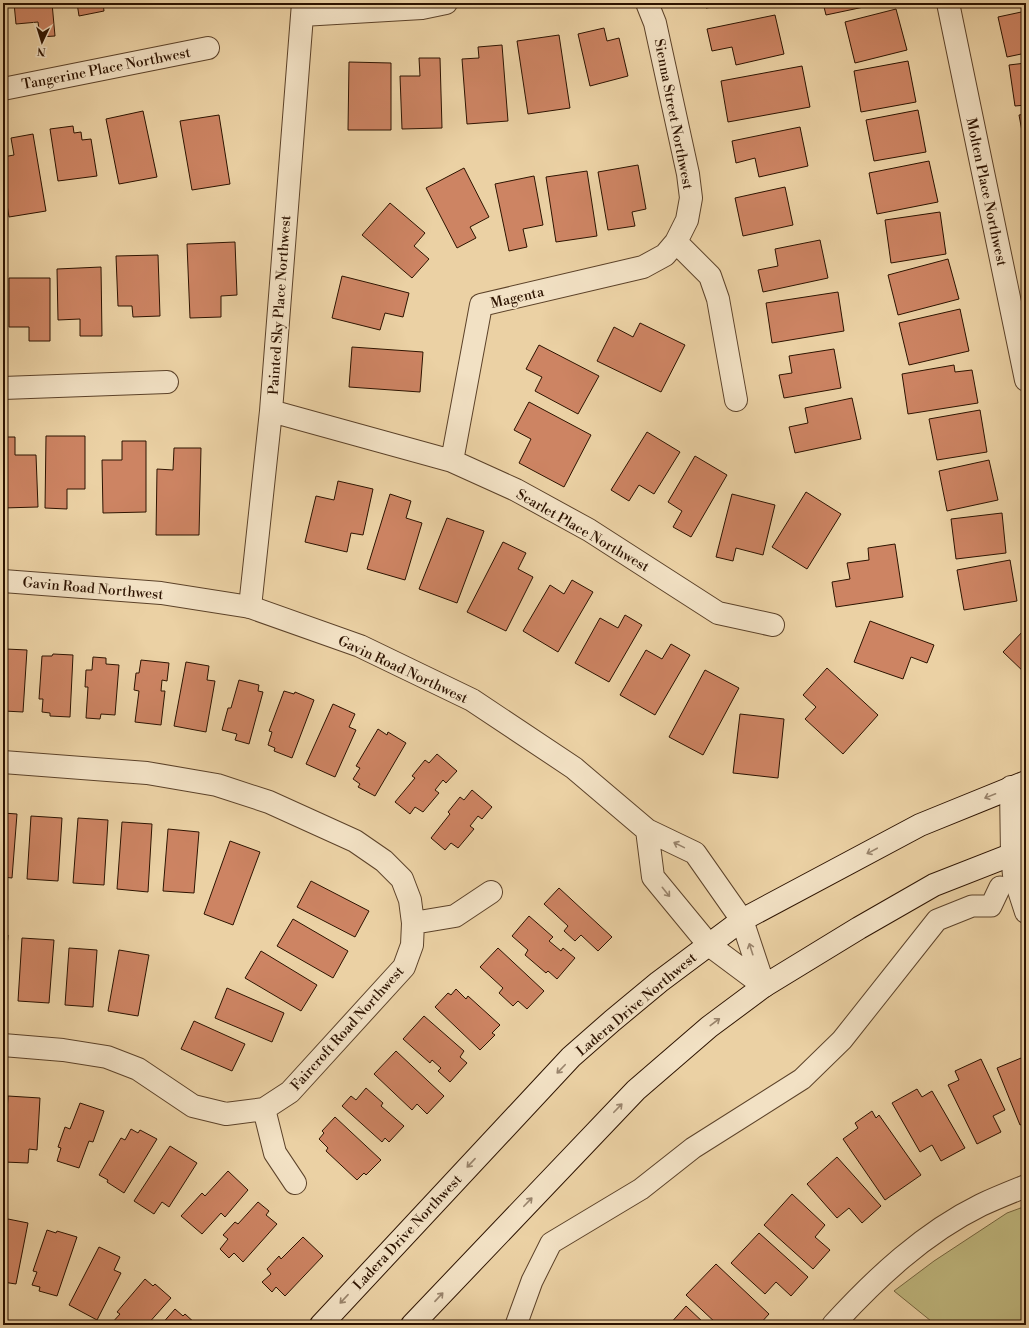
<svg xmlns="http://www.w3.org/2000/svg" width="1029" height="1328" viewBox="0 0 1029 1328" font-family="'Libre Bodoni',serif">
  <rect width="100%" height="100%" fill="#ebd1a4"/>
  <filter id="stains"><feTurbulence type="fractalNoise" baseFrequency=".005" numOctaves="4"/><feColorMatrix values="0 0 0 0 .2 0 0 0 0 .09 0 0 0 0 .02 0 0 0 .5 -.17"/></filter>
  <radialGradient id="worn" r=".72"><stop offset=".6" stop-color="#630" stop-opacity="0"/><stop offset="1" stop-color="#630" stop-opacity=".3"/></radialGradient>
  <path fill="#c0b980" stroke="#766640" d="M1026,1206V1325H938L931,1321L894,1291L934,1261L1007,1213Z"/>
  <path fill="#cd8463" stroke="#2d1300" d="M14,3H52L55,36L40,37L38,22L16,24Z
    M77,3H103L104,11L79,16Z
    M705,3H737L706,8Z
    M823,3H878V4L826,15Z
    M896,9L907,50L855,63L845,22Z
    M1026,11V53L1007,57L998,17Z
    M775,15L784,54L736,65L732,47L712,51L707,29Z
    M604,28L607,41L619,38L628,76L590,86L578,34Z
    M559,35L570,108L528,114L517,41Z
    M502,45L508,121L467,124L462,59L479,58L478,47Z
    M419,58H440L442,128L402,129L400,76H420Z
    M908,61L916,102L861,112L854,71Z
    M349,62L391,63V130H348Z
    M1026,63V105L1015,106L1009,65Z
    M802,66L810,107L728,122L721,81Z
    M918,110L926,152L874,161L866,120Z
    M143,111L157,177L119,184L106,119Z
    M1026,114V153L1019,115Z
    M219,115L230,184L192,190L180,121Z
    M73,126L74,133L81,132L82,140L91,139L97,176L58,181L50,129Z
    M800,127L808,166L759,177L755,158L736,163L732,141Z
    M33,134L46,211L9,217L3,180V157L14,155L11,138Z
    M929,161L938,202L877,214L869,173Z
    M638,165L646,209L632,212L635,226L608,230L598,172Z
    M464,168L489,217L470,227L476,238L457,248L426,188Z
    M587,171L597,236L556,242L546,177Z
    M534,176L543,225L523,229L527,247L509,251L495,184Z
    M785,187L793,225L743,236L735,198Z
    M390,203L425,233L414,246L429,259L412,278L362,235Z
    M940,212L946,254L891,263L885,220Z
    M820,240L828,278L763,292L758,270L778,266L775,249Z
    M235,242L237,295L221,296V317L190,318L187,244Z
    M158,255L160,316L133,317L132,306H118L116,256Z
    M948,259L959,299L898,315L888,275Z
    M101,267L102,336H80V319L58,320L57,269Z
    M342,276L409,293L403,317L385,313L380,330L332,318Z
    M9,278H50V341H29V327H9Z
    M838,292L844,331L772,343L766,303Z
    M960,309L969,351L909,365L899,323Z
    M640,323L685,345L661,392L597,361L614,327L633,337Z
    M539,345L599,376L578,414L535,391L542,377L526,369Z
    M352,347L423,352L420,392L349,387Z
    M834,349L841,388L784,398L779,375L792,373L789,356Z
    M954,365L955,372L972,370L978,403L908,414L902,374Z
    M852,398L861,439L795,453L789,427L808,423L805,408Z
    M529,402L591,435L564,487L519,463L531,439L514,430Z
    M980,410L987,452L937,460L929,419Z
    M647,432L680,452L654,494L639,485L629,501L611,490Z
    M46,436H85V489H67V509L45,508Z
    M3,437H15V455H36L38,507L3,508Z
    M122,441H146V512L103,513L102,460H122Z
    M174,448H201L199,535H156L157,469L173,470Z
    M695,456L727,475L691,537L673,527L682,511L668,502Z
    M989,460L998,500L947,511L939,471Z
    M338,481L373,489L363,535L351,533L347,552L305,542L316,496L334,500Z
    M806,492L841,514L807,569L772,547Z
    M390,494L411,501L406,518L422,523L405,580L367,569Z
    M732,494L775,505L763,555L736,548L733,561L716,557Z
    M1002,513L1006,553L956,559L951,519Z
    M447,518L484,531L457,603L419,589Z
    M503,542L526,553L518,569L533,577L506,631L467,612Z
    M895,544L903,597L836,607L832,582L850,579L847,563L869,560L868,548Z
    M1010,560L1017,601L964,610L957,570Z
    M572,580L593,592L558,652L523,631L550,585L564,594Z
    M625,615L642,625L609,682L575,663L600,618L618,628Z
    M870,621L934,645L927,663L911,657L903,679L854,662Z
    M1026,628V674L1003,652Z
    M671,644L690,655L655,715L620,695L646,650L662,659Z
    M6,649L27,650L23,712L4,711L3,651L6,652Z
    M53,654L73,655L70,717L50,716V713L42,712L43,699H39L42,656H52Z
    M93,657L106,658V664L119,665L115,715L101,714L100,719L86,718L88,687H85L86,670H92Z
    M141,660L169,663L167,681L162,680L161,691H165L161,725L135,722L139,691L134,690L136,673H139Z
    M186,662L209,666L207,680L215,681L206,732L174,726Z
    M827,668L878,715L843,754L805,719L816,707L803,695Z
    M705,670L739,688L703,755L669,737Z
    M239,680L259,685L258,691L263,692L249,744L235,740L237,734L222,730L228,708H231Z
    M284,691L294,694L295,692L314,700L292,758L274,751L275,748L268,745L272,732L269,731Z
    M333,704L355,714L349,727L356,730L335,777L306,764Z
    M740,714L784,719L778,778L733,773Z
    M378,729L387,735L388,732L406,743L375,796L358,787L360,784L353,779L360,768L356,766Z
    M437,754L457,771L446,783L443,780L435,790L439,793L423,812L415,807L410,814L395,802L415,778L412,776L425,760L429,763Z
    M472,790L492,807L482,819L478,816L470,826L474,829L458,848L451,843L445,850L431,838L450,814L448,812L460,797L464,800Z
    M3,813L17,814L12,878L3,877Z
    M31,816L62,818L58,881L27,879Z
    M78,818L108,820L104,885L73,883Z
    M122,822L152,824L148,892L117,889Z
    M168,829L199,832L194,893L163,891Z
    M230,841L260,852L233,925L204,914Z
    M311,881L369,911L355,937L297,907Z
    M559,888L612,937L598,951L581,935L575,941L564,931L568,926L544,904Z
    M529,916L553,937L549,941L561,951L563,948L575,958L557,979L548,971L546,973L525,955L528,950L512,936Z
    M293,919L348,951L333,978L277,946Z
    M3,935H8L3,1001Z
    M22,938L54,940L49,1003L18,1001Z
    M69,948L97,950L93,1007L65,1005Z
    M498,948L544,991L527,1009L518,1001L513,1006L499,993L503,988L480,967Z
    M119,950L149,955L138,1016L108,1011Z
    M261,951L317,985L301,1011L245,978Z
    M227,988L284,1013L272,1042L215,1018Z
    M456,989L466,999L468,996L500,1025L492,1033L495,1035L480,1050L435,1007L448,993L451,995Z
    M424,1016L464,1051L460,1057L467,1063L450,1082L438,1071L441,1068L432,1060L430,1063L403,1039Z
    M194,1021L245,1044L232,1071L181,1049Z
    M396,1051L444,1096L427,1114L417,1104L412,1110L374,1074Z
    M1026,1056V1123L1020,1125L997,1068Z
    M981,1059L1005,1110L993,1116L1001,1132L977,1144L948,1085L959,1080L955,1071Z
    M366,1088L383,1103L381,1106L404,1126L389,1142L385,1138L382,1142L342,1106L351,1096L356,1100Z
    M917,1089L922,1097L932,1091L965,1148L941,1161L932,1145L920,1152L892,1103Z
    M8,1096L40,1098L37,1150L29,1149L28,1163L4,1162Z
    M80,1103L104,1111L93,1142L89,1141L79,1168L57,1161L61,1148L58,1147L65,1127L70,1129Z
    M872,1111L876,1118L879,1115L921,1175L885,1200L843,1139L858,1128L855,1123Z
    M335,1117L381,1160L366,1175L364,1173L357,1180L326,1151L328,1148L319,1139L324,1133L322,1131Z
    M131,1129L138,1133L140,1130L157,1139L124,1193L107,1182L108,1180L99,1175L121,1138L125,1140Z
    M170,1146L197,1163L169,1207L162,1202L154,1214L134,1201Z
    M837,1157L881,1206L862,1223L849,1208L837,1218L807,1184Z
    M228,1171L248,1190L225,1217L221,1213L202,1234L181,1216L202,1193L205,1196Z
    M792,1194L825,1225L815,1237L830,1250L813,1269L764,1225Z
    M258,1202L269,1211L266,1215L277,1224L243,1262L234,1253L229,1258L220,1249L228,1239L223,1235L235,1222L238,1224Z
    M8,1219L28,1223L16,1284L3,1282V1221L7,1222Z
    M47,1230L56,1233L57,1231L77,1237L57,1296L39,1291L40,1287L32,1285L37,1272L33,1271Z
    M759,1233L808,1277L791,1296L776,1282L765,1294L731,1263Z
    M303,1237L323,1256L285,1296L276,1287L272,1292L262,1282L271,1274L267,1269L279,1256L281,1259Z
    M99,1247L120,1257L114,1270L121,1273L97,1320L69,1305Z
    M716,1264L769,1314L759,1325H718L686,1295Z
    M145,1279L153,1286L155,1284L171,1298L147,1325H112L111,1324L120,1314L117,1312Z
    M686,1306L706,1325H669Z
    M175,1309L183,1316L185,1314L197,1325H161Z"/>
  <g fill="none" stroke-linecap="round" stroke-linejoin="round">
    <g stroke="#5c4229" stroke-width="23">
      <path id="pedestrian" d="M516,1325L532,1281L551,1243L641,1189L693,1148L802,1079L842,1040L937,920L972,906H991L1000,887"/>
    </g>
    <g stroke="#5c4229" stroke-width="24">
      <path id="minor" d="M647,3L655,23L688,174L691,198L687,220L676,242L710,276L718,299L736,400
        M948,3L1026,380
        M302,15L422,8L446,3
        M3,89L208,48
        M3,388L167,382
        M271,411L452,461L516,490L589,530L718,613L773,625
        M452,461L481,305L643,267L665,255L676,242
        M250,607L271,411L303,3
        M3,762L147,773L217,785L269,802L355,841L384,861L402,879L410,900L413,923
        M1011,787L1012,855L1014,875L1026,912
        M3,1045L63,1050L107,1057L138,1069L193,1106L226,1114L264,1109L290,1092L404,967L412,945L413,923L455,916L491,892
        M264,1109L275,1153L295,1183
        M833,1325C876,1278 924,1233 981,1205C996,1198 1011,1192 1026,1186"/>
    </g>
    <g stroke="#5c4229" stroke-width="24">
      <path id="tertiary" d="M3,581L161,593L250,607L360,646L472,700L574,768L647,830L695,853L742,920L764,986
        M647,830L653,877L709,945L764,986"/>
    </g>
    <g stroke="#2d1300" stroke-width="24">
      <path id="secondary" d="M321,1325L571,1057L612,1021L659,982L742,920L920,825L1026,782
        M412,1325L636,1090L709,1027L764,986L859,928L934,885L1026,849"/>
    </g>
    <use href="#pedestrian" stroke="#f2e1c4" stroke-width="21"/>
    <use href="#minor" stroke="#f2e1c4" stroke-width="22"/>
    <use href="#tertiary" stroke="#f2e1c4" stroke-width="22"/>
    <use href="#secondary" stroke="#f2e1c4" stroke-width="22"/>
  </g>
  <defs><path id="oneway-shaft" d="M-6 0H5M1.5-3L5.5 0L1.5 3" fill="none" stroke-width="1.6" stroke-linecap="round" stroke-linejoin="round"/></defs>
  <g stroke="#99846c">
    <use href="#oneway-shaft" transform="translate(990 796) rotate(158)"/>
    <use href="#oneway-shaft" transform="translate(679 845) rotate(-154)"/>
    <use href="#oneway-shaft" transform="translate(872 851) rotate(152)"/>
    <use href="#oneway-shaft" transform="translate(666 892) rotate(51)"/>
    <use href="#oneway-shaft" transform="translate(751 949) rotate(-108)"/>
    <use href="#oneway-shaft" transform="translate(715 1022) rotate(-37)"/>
    <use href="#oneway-shaft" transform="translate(561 1069) rotate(134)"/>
    <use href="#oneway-shaft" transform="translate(618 1108) rotate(-46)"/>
    <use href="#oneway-shaft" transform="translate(471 1163) rotate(133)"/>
    <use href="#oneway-shaft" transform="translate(528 1202) rotate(-46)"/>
    <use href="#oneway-shaft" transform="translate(439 1297) rotate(-47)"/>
    <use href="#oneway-shaft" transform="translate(344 1299) rotate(133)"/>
  </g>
  <g text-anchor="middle" stroke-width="3.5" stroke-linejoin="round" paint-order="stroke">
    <g font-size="14" fill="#2d1300" stroke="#f2e1c4">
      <text transform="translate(106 68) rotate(-11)" y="5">Tangerine Place Northwest</text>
      <text transform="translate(674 114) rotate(79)" y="5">Sienna Street Northwest</text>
      <text transform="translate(987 192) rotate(78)" y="5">Molten Place Northwest</text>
      <text transform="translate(517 297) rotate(-13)" y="5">Magenta</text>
      <text transform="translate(279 305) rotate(-86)" y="5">Painted Sky Place Northwest</text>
      <text transform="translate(583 530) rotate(30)" y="5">Scarlet Place Northwest</text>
      <text transform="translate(93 588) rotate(5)" y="5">Gavin Road Northwest</text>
      <text transform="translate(403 669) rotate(25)" y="5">Gavin Road Northwest</text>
      <text transform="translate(636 1004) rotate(-40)" y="5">Ladera Drive Northwest</text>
      <text transform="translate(347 1028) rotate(-48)" y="5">Faircroft Road Northwest</text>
      <text transform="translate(407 1232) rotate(-47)" y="5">Ladera Drive Northwest</text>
    </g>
  </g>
  <rect width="1029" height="1328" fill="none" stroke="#ebd1a4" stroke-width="16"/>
  <rect x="4" y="4" width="1021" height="1320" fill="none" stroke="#2d1300" stroke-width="2"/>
  <rect x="8" y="8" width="1013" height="1312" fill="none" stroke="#2d1300"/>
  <g transform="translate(42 42) rotate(184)" stroke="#f2e1c4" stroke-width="3" paint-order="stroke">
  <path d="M0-3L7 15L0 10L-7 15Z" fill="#2d1300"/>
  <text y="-6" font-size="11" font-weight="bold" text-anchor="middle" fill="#2d1300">N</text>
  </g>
  <rect width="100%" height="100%" filter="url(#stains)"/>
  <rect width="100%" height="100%" fill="url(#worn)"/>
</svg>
